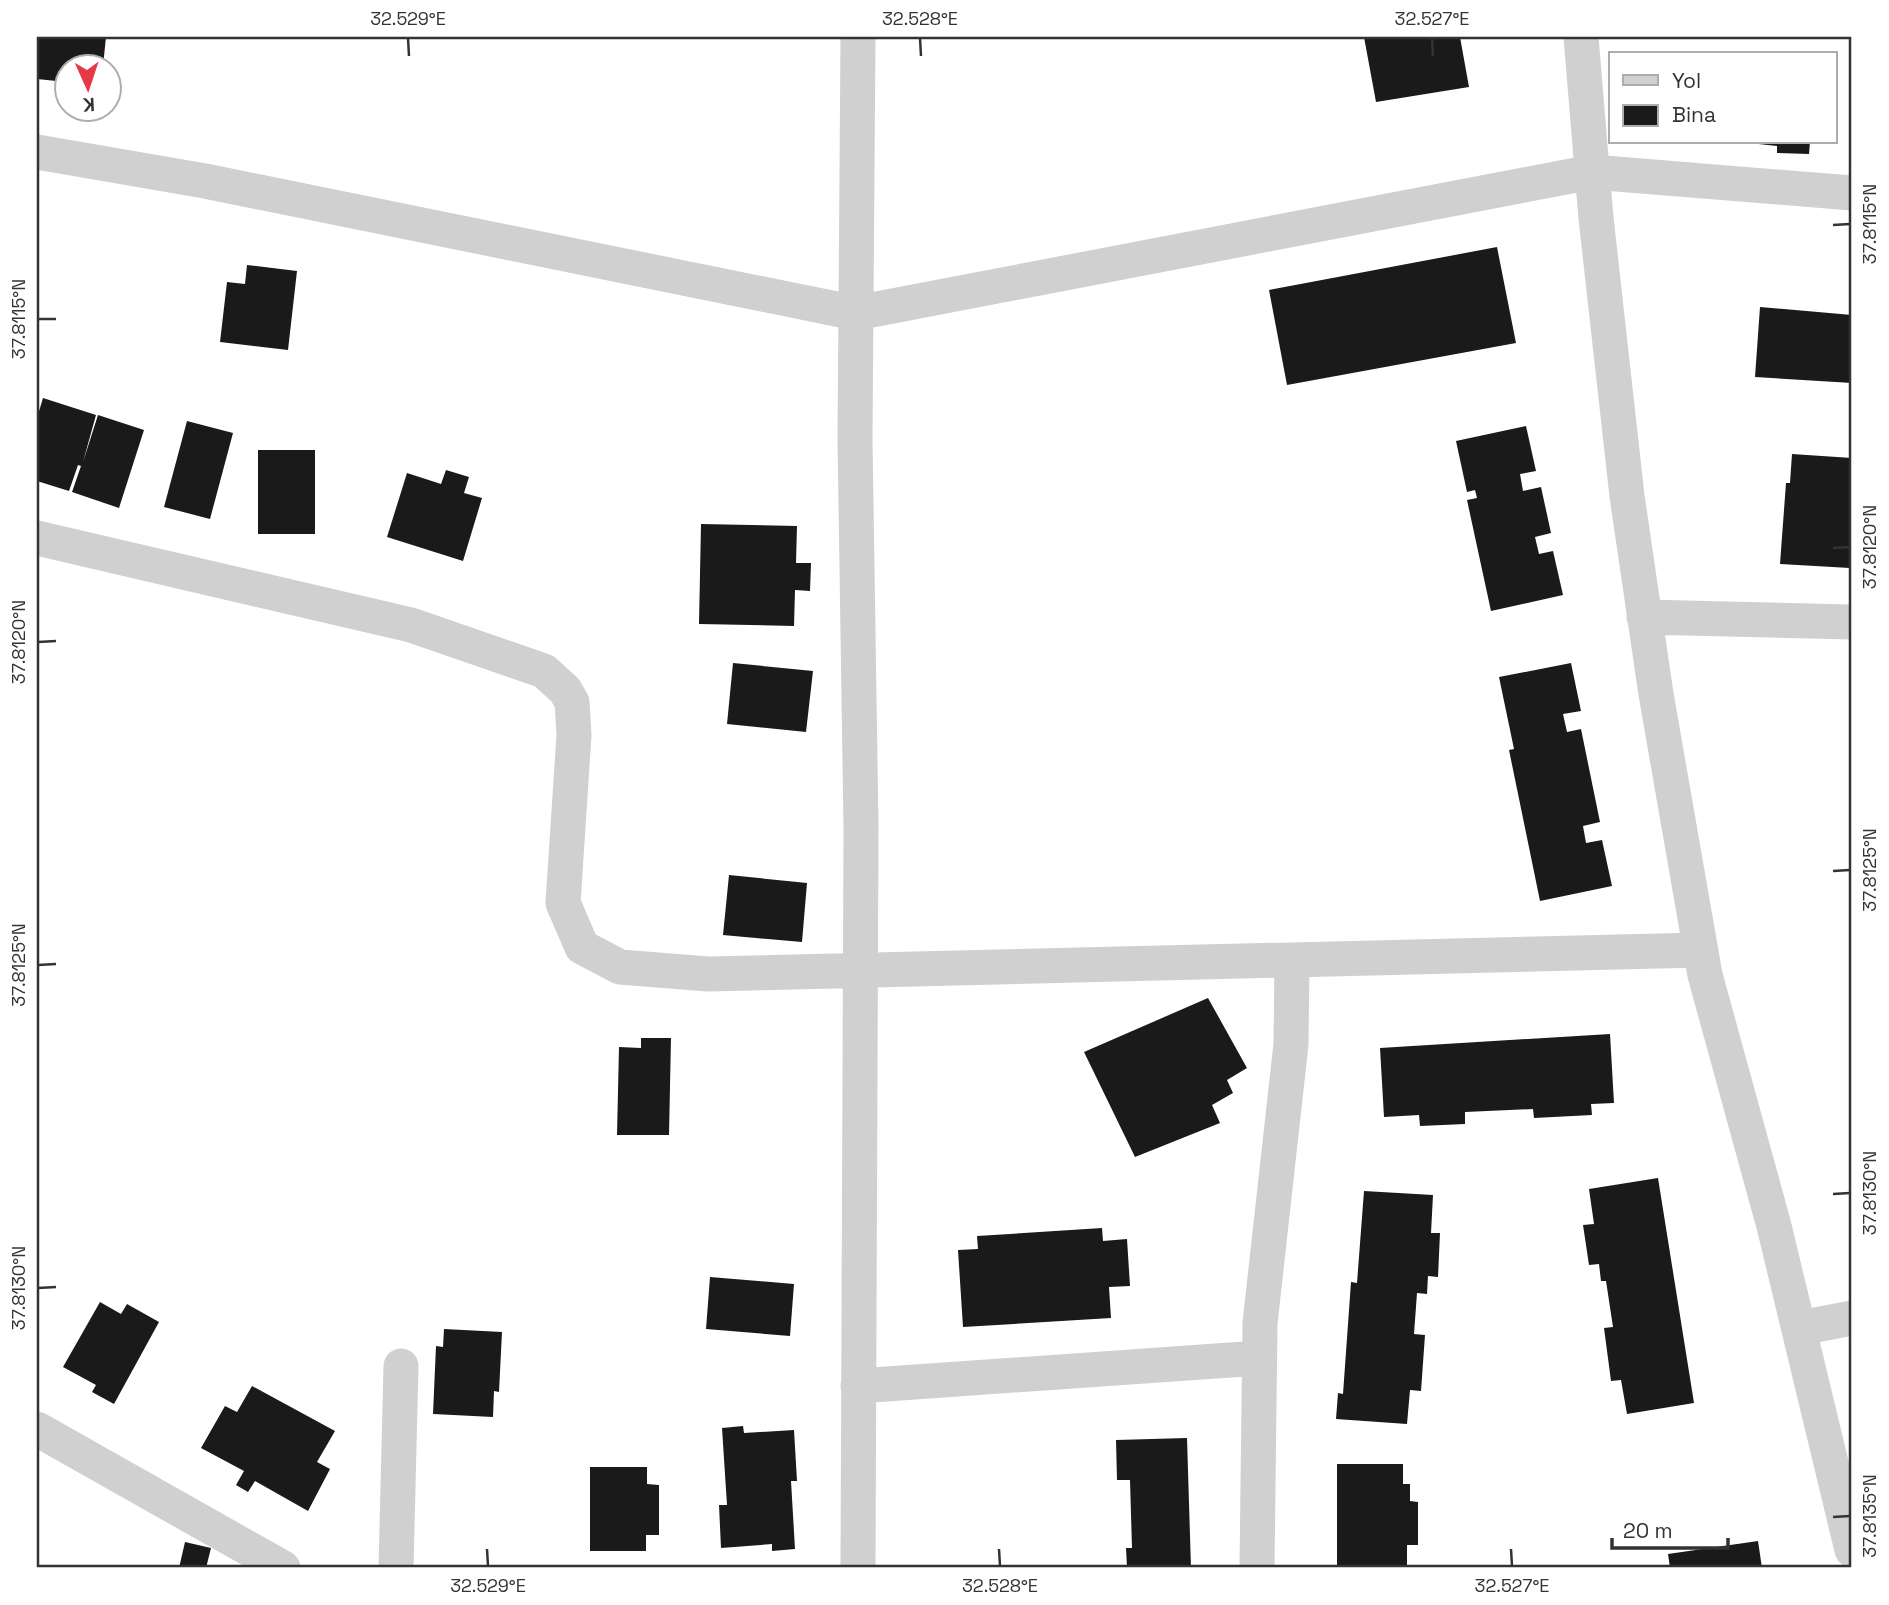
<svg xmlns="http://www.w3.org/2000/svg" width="1889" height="1605" viewBox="0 0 1889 1605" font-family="'Space Grotesk',sans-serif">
  <rect width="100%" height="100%" fill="#fff"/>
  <path fill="#1a1a1a" d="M37,37H106L103,66H66V82L37,79Z
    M1364,37H1460L1469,87L1376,102Z
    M1740,142H1810L1809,154L1777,153V146Z
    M1497,247L1516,343L1287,385L1269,290Z
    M247,265L297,271L288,350L220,342L227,282L245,284Z
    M1760,307L1852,315V383L1755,377Z
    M43,398L96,415L83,462L98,415L144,430L119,508L72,492L81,466L78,465L69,491L37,481V418Z
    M187,421L233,433L210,519L164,507Z
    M1526,426L1536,471L1520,474L1523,491L1541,487L1551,533L1535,537L1539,554L1553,551L1563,595L1491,611L1467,500L1477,498L1475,490L1467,492L1456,441Z
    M258,450H315V534H258Z
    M1792,454L1852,458L1850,568L1780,564L1786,483H1790Z
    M446,470L469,477L464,493L482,498L463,561L387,537L407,473L441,484Z
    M701,524L797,526L796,563H811L810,591L795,590L794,626L699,624Z
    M733,663L813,671L806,732L727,724Z
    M1571,663L1581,711L1563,714L1567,732L1581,729L1600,822L1583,826L1586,843L1602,840L1612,886L1540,901L1509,750L1514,749L1499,677Z
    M729,875L807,883L802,942L723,935Z
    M1208,998L1247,1068L1227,1080L1233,1093L1212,1105L1220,1123L1135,1157L1084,1052Z
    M1610,1034L1614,1103L1591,1104L1592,1115L1534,1118L1533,1109L1465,1112V1124L1420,1126L1419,1115L1384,1117L1380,1048Z
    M641,1038H671L669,1135H617L619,1047L641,1048Z
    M1658,1178L1694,1403L1627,1414L1621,1380L1611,1381L1604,1328L1613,1327L1606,1281H1601L1599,1264L1589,1265L1583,1225L1594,1224L1589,1189Z
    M1364,1191L1433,1195L1431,1233H1440L1438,1277L1428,1276L1427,1294L1417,1293L1414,1334L1425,1335L1421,1391L1410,1390L1407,1424L1336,1419L1338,1393L1343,1394L1351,1282L1357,1283Z
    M1102,1228L1103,1241L1127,1239L1130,1286L1109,1287L1111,1318L963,1327L958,1250L978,1249L977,1236Z
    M710,1277L794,1284L790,1336L706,1329Z
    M100,1302L121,1314L127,1304L159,1322L114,1404L92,1392L96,1385L63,1367Z
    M444,1329L502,1332L499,1392L494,1391L493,1417L433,1414L436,1346L443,1347Z
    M252,1386L335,1431L317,1462L330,1469L308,1511L255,1481L248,1492L236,1485L244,1471L201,1448L225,1406L237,1412Z
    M743,1426L744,1433L794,1430L797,1481H791L795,1549L772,1551V1544L721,1548L719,1505H727L722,1428Z
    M1187,1438L1191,1568H1127L1126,1548H1132L1130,1480H1117L1116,1440Z
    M1337,1464H1403V1484H1410V1501L1418,1502V1545H1407V1568H1337Z
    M590,1467H647V1484L659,1485V1535H646V1551H590Z
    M1758,1541L1762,1568H1670L1668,1554Z
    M185,1542L211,1548L206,1568H179Z"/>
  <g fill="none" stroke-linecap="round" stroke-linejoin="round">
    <path stroke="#d0d0d0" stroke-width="35" d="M858,37L855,439L861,827L858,1568
      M1581,37L1596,218L1627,496L1656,694L1705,975L1774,1226L1852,1550
      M37,152L205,181L856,313L1592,172L1852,193
      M37,538L411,625L544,671L565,690L572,702L574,735L563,903L582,947L620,967L708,974L1701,950
      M1644,617L1852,622
      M1800,1328L1852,1318
      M858,1386L1259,1358
      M37,1429L283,1568
      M396,1568L401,1366
      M1257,1568L1260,1323L1291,1044L1292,961"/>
  </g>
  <path fill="none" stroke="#333" stroke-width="2.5" d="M408,38L409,56M920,38L921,56M1432,38L1433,56M1833,225L1850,224M38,319H56M1833,548L1850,547M38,642L56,641M1833,871L1850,870M38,965L56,964M1833,1194L1850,1193M38,1288L56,1287M1833,1517L1850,1516M487,1549L488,1566M999,1549L1000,1566M1511,1549L1512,1566"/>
  <rect width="1889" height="1605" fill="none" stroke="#ffffff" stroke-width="77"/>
  <rect x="1609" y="52" width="228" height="91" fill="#ffffff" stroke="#adadad" stroke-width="2"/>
  <rect x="1623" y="75" width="35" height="10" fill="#d0d0d0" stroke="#adadad" stroke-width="2"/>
  <text x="1672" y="88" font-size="21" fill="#333333">Yol</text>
  <rect x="1623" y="105" width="35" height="21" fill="#1a1a1a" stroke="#adadad" stroke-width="2"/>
  <text x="1672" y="122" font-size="21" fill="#333333">Bina</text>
  <g transform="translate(88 88) rotate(177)"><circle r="33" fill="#ffffff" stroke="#adadad" stroke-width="2"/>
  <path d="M0-5L12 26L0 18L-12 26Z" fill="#e63946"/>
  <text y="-10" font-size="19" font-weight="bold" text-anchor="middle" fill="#333333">K</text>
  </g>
  <path d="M1612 1538v10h116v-10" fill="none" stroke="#333333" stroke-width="3.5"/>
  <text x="1623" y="1538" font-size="21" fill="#333333" stroke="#ffffff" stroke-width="5" paint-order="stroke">20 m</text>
  <rect x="38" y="38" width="1812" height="1528" fill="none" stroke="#333" stroke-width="2.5"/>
  <g font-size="18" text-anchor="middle" fill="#333">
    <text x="408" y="25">32.529°E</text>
    <text x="920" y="25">32.528°E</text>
    <text x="1432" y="25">32.527°E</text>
    <text transform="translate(1870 224) rotate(-90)" y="6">37.8115°N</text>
    <text transform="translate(19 319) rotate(-90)" y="6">37.8115°N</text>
    <text transform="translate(1870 547) rotate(-90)" y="6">37.8120°N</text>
    <text transform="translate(19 642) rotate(-90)" y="6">37.8120°N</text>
    <text transform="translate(1870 870) rotate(-90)" y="6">37.8125°N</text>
    <text transform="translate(19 965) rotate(-90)" y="6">37.8125°N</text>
    <text transform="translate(1870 1193) rotate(-90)" y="6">37.8130°N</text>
    <text transform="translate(19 1288) rotate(-90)" y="6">37.8130°N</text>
    <text transform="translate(1870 1516) rotate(-90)" y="6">37.8135°N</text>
    <text x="488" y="1592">32.529°E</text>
    <text x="1000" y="1592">32.528°E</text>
    <text x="1512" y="1592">32.527°E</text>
  </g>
</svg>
